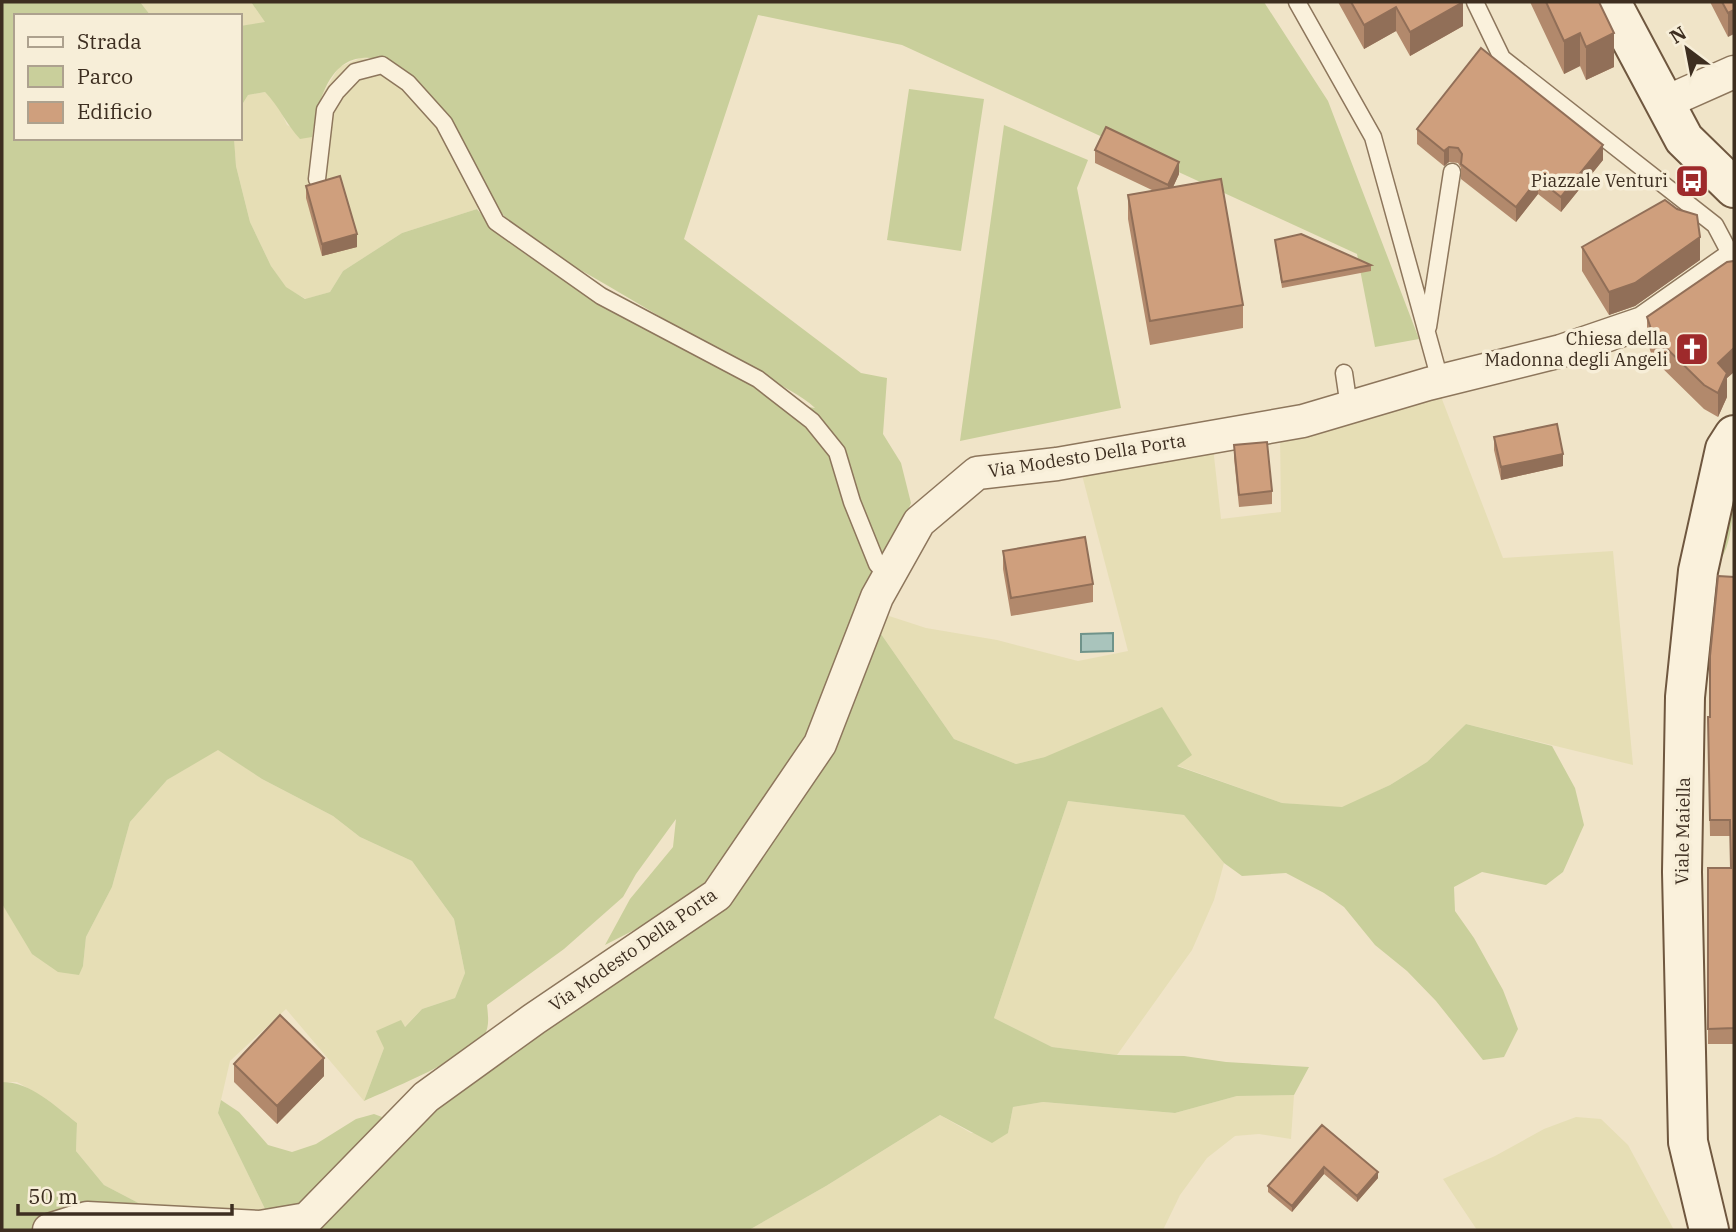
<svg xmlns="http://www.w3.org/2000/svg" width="1736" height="1232" viewBox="0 0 1736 1232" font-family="'IBM Plex Serif',serif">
  <rect width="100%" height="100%" fill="#f0e4c8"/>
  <path fill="#e6deb5" d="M140,2H251L266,23L240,26V16H151Z
    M361,58L384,61L400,68L426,89L453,125L491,198L477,209L402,233L343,271L330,292L306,299L286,288L271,266L250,222L236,166L234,138H240V108L248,95L265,92L278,105L287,125L311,137L318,102L339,67Z
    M1440,394L1503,558L1613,551L1633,765L1466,724L1427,762L1390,785L1342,808L1282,803L1176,765L1045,757L1016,764L954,739L881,634L883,614L926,628L997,640L1078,661L1128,651L1082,475L1213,447L1221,519L1281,512L1280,434Z
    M218,749L262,779L333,816L360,837L412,861L454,919L465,973L455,998L422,1009L384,1048L364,1101L286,1009L230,1061L218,1113L267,1213L150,1209L104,1185L76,1151L77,1123L48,1100L17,1082H2V904L11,918L83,966L86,937L112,887L130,822L167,780Z
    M1068,801L1184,815L1224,863L1214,900L1192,950L1117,1055L1052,1047L994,1018Z
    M1294,1095L1291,1139L1259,1134L1235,1136L1207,1158L1180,1195L1163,1230H749L826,1186L940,1115L971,1133H1008L1013,1107L1043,1102L1175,1113L1237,1096Z
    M1576,1117L1601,1119L1628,1145L1674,1230H1477L1443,1179L1495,1156L1544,1129Z"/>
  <path fill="#c9cf9b" d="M2,2H140L151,16H16V138H234L236,166L250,222L271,266L286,287L305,299L330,292L343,271L402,233L477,209L493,228L525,254L581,290L734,373L776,402L815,408C798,392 769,380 747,368C701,341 656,314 610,287C577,267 541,251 512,224C481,195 474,158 452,124C434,95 401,54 362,58C326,61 317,109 312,137L300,139C286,124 279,106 265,92L248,95L240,108V26L265,22L251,2H1264L1328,101L1419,339L1375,347L1357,254L902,45L758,15L684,239L861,373L887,378L883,434L901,463L911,503L827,703L740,850L679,907L605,945L630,899L673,847L676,819L636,874L623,897L564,949L487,1005C488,1016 490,1026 484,1036C472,1055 387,1091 364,1101L384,1048L376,1031L401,1020L405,1027L422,1009L455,998L465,973L454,919L412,861L360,837L333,816L262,779L218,750L167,780L130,822L112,887L86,937L83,966L79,975L58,972L32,954L2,904Z
    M909,89L984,99L961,251L887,240Z
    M1004,125L1088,160L1077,188L1121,408L960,441Z
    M1734,449C1734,478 1736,535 1722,557L1713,554Z
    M883,614L881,634L954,739L1016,764L1045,757L1162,707L1192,755L1177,766L1282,803L1342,807L1390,785L1427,762L1466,724L1552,746L1575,788L1584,825L1563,872L1546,885L1482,872L1454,887L1455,911L1474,938L1503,990L1518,1029L1504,1057L1483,1060L1436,1001L1407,971L1375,945L1344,907L1324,893L1286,873L1242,876L1224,863L1184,815L1068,801L994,1018L1052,1047L1117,1055L1184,1056L1226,1062L1309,1067L1294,1095L1237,1096L1175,1113L1043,1102L1013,1107L1008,1133L992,1143L940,1115L826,1186L749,1230H2V1082C31,1082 55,1106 77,1123L76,1151L104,1185L150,1209C116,1202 95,1201 60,1208V1220L296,1225L418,1117L739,891Z
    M221,1100L239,1112L268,1145L292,1152L316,1144L356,1119L374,1114L382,1117L376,1138L316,1195L290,1210L267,1213L218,1113Z"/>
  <path fill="#a9c4bc" stroke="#6f938a" stroke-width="2" d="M1113,633V651L1081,652V634Z"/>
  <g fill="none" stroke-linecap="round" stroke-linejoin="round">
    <g stroke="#8d765c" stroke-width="19">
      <path id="lane" d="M1297,2L1373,137L1440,380
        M1475,2L1502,58L1715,225L1733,259
        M317,179L325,110L336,92L355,72L382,65L408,83L444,123L496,222L601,296L758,379L812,421L837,452L852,502L877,564L888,576
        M1428,327L1452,172
        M1344,373L1349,407"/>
    </g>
    <g stroke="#8d765c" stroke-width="35">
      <path id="street" d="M1664,103L1734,72
        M49,1230L87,1218L260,1227L307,1219L426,1097L534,1019L717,895L820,744L877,597L919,522L977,473L1057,464L1303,421L1428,384L1561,351L1643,323L1734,259"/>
    </g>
    <g stroke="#6f573f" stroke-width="42">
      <path id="secondary" d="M1611,2L1684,139L1734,188
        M1709,1230L1688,1142L1682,872L1685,697L1698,571L1725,449L1734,435"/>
    </g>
    <use href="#lane" stroke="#faf1dc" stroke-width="16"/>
    <use href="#street" stroke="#faf1dc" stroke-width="32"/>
    <use href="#secondary" stroke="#faf1dc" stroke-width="38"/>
  </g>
  <path fill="#b2896c" d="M1338,2H1463V26L1410,56L1396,31L1364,49Z
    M1530,2H1599L1614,67L1586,80L1580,66L1564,74Z
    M1710,2H1734L1728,37Z
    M1417,129L1603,160L1561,212L1538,194L1516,222L1461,179V168L1458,163L1449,162L1444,166L1417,144Z
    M1095,150L1179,174L1173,187L1243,305V328L1150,345L1128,219V195L1154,191L1095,163Z
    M306,186L357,247L322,256L306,198Z
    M1275,240L1371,265V271L1282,288Z
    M1582,247L1700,260L1635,306L1609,315L1582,271Z
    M1734,261V372L1727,378V397L1718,417L1704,409L1653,359L1647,341V317Z
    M1494,437L1563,466L1501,480L1494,450Z
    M1234,445L1272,491V504L1239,507L1234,458Z
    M1003,551L1093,584V602L1011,616L1003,569Z
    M1734,577V1044H1708V868H1731L1730,836H1710L1708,733Z
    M234,1064L324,1076L277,1124L234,1082Z
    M1322,1125L1378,1178L1357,1202L1324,1174L1292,1212L1268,1192V1186Z"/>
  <path fill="#916f58" d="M1463,2V26L1410,56V32Z
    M1396,7V31L1364,49V25Z
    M1734,10V34L1728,37V13Z
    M1580,33V66L1564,74V41Z
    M1614,33V67L1586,80V47Z
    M1603,145V160L1561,212V197Z
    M1449,147V162L1444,166V151Z
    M1179,162V174L1168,198V185Z
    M1538,179V194L1516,222V207Z
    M357,234V247L322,256V244Z
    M1700,237V260L1635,306L1609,315V292Z
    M1734,348V372L1727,378V397L1718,417V363Z
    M1563,454V466L1501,480V467Z
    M324,1058V1076L277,1124V1106Z
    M1324,1167V1174L1292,1212V1206Z
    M1378,1172V1178L1357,1202V1196Z"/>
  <path fill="#cf9f7d" stroke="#916f58" stroke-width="2" d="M1351,2H1463L1410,32L1396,7L1364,25Z
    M1546,2H1599L1614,33L1586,47L1580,33L1564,41Z
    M1722,2H1734V10L1728,13Z
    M1481,48L1603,145L1561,197L1538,179L1516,207L1461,164L1462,154L1458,148L1449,147L1444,151L1417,129Z
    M1106,127L1179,162L1168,185L1095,150Z
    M340,176L357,234L322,244L306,186Z
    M1221,179L1243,305L1150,321L1128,195Z
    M1665,200L1677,209L1697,215L1700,237L1635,283L1609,292L1582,247Z
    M1301,234L1371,265L1282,282L1275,240Z
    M1734,261V348L1718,363L1727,373L1718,393L1704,385L1653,335L1647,317L1727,262Z
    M1557,424L1563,454L1501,467L1494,437Z
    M1267,442L1272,491L1239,495L1234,445Z
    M1085,537L1093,584L1011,598L1003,551Z
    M1718,576L1734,577V1028L1708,1029V868H1731L1730,820H1710L1708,717H1710V656Z
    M280,1015L324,1058L277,1106L234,1064Z
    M1322,1125L1378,1172L1357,1196L1324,1167L1292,1206L1268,1186Z"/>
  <defs>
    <g id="bus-square" transform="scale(1.75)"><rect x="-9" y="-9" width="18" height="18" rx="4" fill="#9e2a2b" stroke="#f7eed8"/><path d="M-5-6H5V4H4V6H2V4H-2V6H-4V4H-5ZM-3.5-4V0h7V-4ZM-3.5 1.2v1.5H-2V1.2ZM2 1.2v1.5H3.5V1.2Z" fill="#fff"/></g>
    <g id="church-square" transform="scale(1.75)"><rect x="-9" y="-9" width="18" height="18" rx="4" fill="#9e2a2b" stroke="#f7eed8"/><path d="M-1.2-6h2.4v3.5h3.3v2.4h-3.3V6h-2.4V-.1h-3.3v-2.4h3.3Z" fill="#fff"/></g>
  </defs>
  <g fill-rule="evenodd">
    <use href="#bus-square" x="1692" y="181"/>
    <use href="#church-square" x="1692" y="349"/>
  </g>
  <g text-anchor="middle" stroke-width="7" stroke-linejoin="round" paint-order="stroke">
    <g font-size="18" fill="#3d2e20" stroke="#f7eed8" text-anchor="end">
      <text x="1668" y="187">Piazzale Venturi</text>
      <text x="1668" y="345">Chiesa della<tspan x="1668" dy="21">Madonna degli Angeli</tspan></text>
    </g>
    <g font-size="18" fill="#3d2e20" stroke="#f7eed8">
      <text transform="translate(1087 456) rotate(-9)" y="6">Via Modesto Della Porta</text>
      <text transform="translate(1683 831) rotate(-89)" y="6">Viale Maiella</text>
      <text transform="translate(633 950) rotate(-35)" y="6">Via Modesto Della Porta</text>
    </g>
  </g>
  <rect width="1736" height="1232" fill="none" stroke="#3d2e20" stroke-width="7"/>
  <rect x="14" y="14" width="228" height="126" fill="#f7eed8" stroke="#ada18e" stroke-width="2"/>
  <rect x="28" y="37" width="35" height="10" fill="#faf1dc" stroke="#ada18e" stroke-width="2"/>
  <text x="77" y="49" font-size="21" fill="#3d2e20">Strada</text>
  <rect x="28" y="66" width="35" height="21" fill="#c9cf9b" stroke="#ada18e" stroke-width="2"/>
  <text x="77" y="84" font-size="21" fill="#3d2e20">Parco</text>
  <rect x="28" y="102" width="35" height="21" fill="#cf9f7d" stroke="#ada18e" stroke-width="2"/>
  <text x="77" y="119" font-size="21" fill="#3d2e20">Edificio</text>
  <g transform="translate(1687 49) rotate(328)" stroke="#f7eed8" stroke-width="5" paint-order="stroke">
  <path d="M0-5L12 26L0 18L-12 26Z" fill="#3d2e20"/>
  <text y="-10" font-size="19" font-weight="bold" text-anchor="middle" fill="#3d2e20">N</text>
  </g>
  <path d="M18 1204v10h214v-10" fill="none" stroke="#3d2e20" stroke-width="3.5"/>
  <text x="28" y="1204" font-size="21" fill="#3d2e20" stroke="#f7eed8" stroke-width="5" paint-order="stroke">50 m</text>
</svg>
